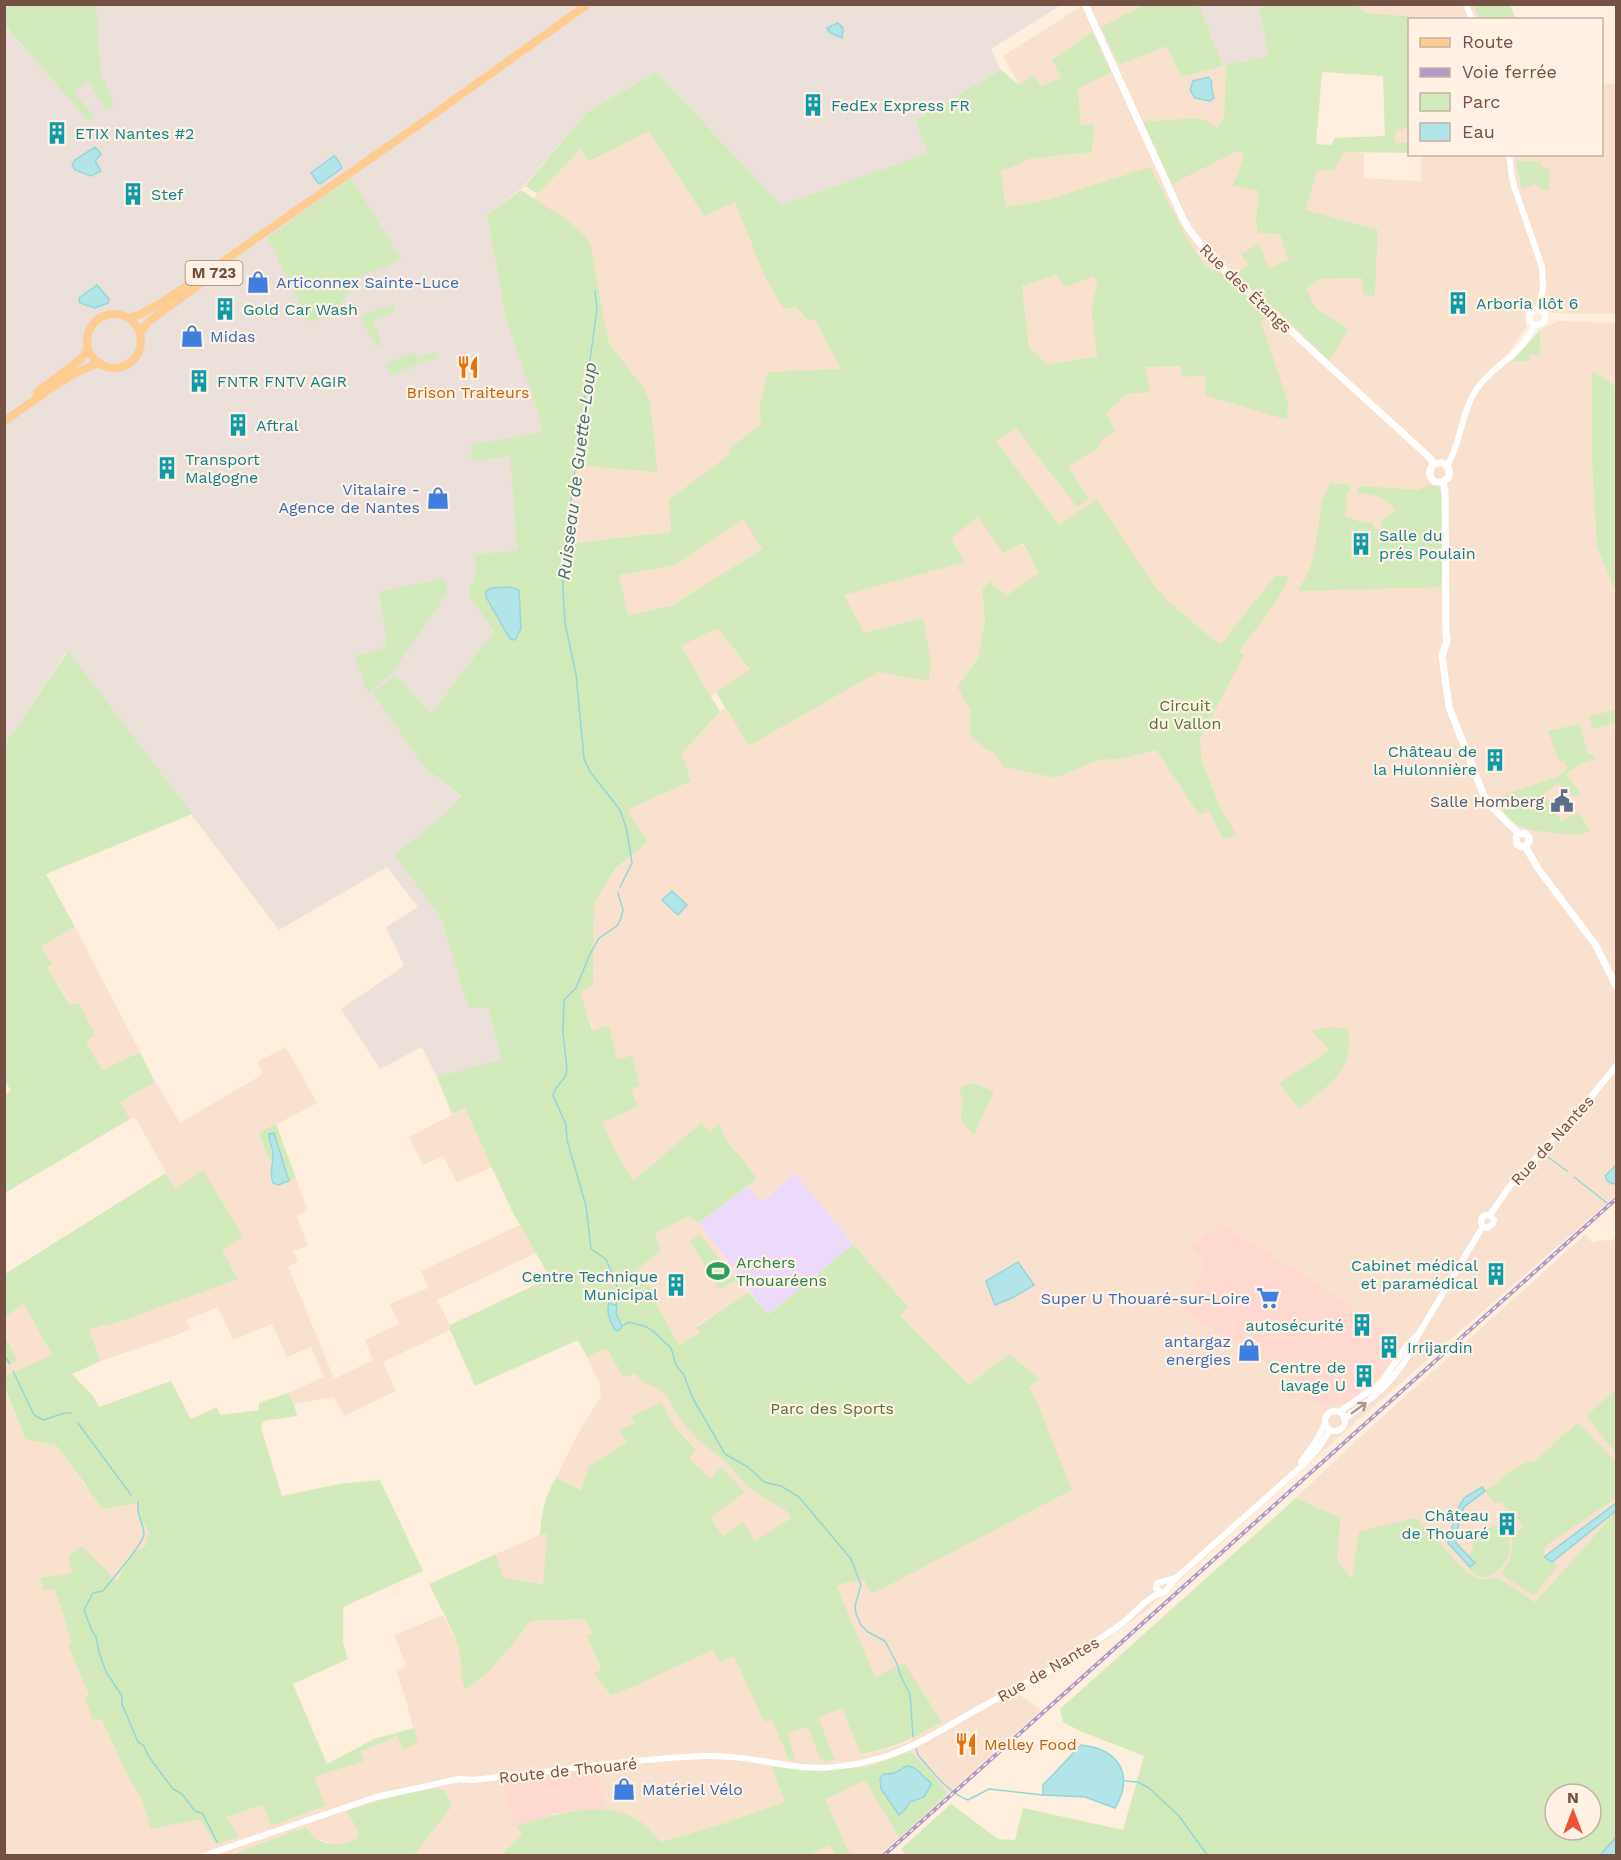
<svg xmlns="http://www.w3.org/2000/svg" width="1621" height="1860" viewBox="0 0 1621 1860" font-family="'Work Sans',sans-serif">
  <rect width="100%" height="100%" fill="#feeedd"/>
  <path fill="#f8e1ce" d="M1079,5H1139L1167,45L1182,77L1226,65L1224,118L1215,129L1207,121L1172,183L1236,152L1244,151L1238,175L1259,191L1256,219L1280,234L1289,259L1269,269L1259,244L1241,254L1248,265L1229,281L1221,273L1205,266L1186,237L1051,199L1006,207L1001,170L1011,168L1029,159L1092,152L1093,124L1081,125L1078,89L1061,78L1041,86L1019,85L1003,56L1080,7Z
    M1359,5H1473L1479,19L1410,20L1409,36L1407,35L1408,16L1365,13Z
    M1602,83L1616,84V314L1552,313L1532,303L1525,310L1526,327L1504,359L1512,361H1529V355H1541L1540,330L1558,321L1616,323V386L1592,372V466L1597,547L1616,593V1195L1342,1434L1149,1608L1089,1652L1017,1693L1041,1710L948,1794L929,1770L888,1759L865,1767L831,1770H804L771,1766L786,1802L728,1822L661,1842L646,1825L631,1817L606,1810L601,1793L599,1771L513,1820L522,1834L500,1855H414L450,1809L348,1810L358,1831V1837L352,1842L345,1844H335L315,1838L255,1846L228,1855H5L4,1388L25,1439L57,1446L88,1490L138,1503V1515L149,1532L145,1546L130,1556L116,1580L110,1577L72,1573L41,1578L54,1589L63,1613L71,1644L68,1645L89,1695L85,1696L94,1721L100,1718L128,1776L141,1797L152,1829L201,1818L239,1837L227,1817L263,1805L271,1825L325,1806L315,1777L364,1761L361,1752L397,1736L417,1743L406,1700L396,1670L406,1666L394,1635L443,1615L459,1647L462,1661L463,1685L522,1633L529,1621L584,1619L592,1633L587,1636L601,1670L595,1674L611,1695L628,1689L713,1650L734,1656L764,1722L771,1719L795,1759L788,1733L809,1727L821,1761L818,1717L842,1709L861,1754L882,1751L907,1742L941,1722L904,1664L875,1678L837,1587L844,1583L864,1580L872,1594L1072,1490L1038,1404L1029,1388L969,1385L900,1315L909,1306L853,1244L795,1173L760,1202L747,1187L757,1180L744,1161L729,1144L719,1124L710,1132L700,1124L633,1181L611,1143L603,1122L631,1089L632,1055L617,1060L593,1030L579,992L593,986L594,903L616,869L648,842L626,810L690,781L682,753L725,707L749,746L878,672L929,681L864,633L843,595L964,562L951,538L978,517L1022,543L1039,573L1006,596L982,591L985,619L978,658L957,687L971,711L969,731L989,751L995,753L1003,767L1056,778L1099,760L1121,759L1156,750L1199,815L1208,811L1236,835L1221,809L1202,761L1200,739L1243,655L1214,640L1167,600L1153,584L1059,525L996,441L1016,428L1089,497L1068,466L1096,450L1102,440L1115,431L1106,413L1127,394L1145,367L1180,366L1206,375L1285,392L1261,321L1275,308L1349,329L1317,309L1306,289L1319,279L1363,278V295L1375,296L1378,230L1306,211L1317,171L1344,152L1364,153V178L1421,181V155L1602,154Z
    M1409,127V142L1395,143V132Z
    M649,131L704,215L735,201L764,275L808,320H815L842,369L759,407L761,425L729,448L730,454L672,532L563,544L574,465L658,471L650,401L643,387L609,344L603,315L533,199L581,148L589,162Z
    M1057,275H1094L1097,284L1091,307L1097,356L1048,365L1029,347L1022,286Z
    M743,519L762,549L671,606L628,616L618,575L676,565Z
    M718,628L750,671L711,696L680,646Z
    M75,927L140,1052L102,1070L86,1042L95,1034L71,1005L47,967L51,964L40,945Z
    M286,1047L317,1103L258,1134L271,1162V1181L273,1183H284L296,1178L307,1209L297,1217L308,1246L293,1251L298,1262L288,1266L334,1379L373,1360L365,1340L399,1324L390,1304L428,1288L421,1271L520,1225L536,1253L437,1300L450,1325V1330L383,1362L396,1391L344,1416L334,1397L294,1404L288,1393L324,1377L311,1347L287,1357L272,1324L233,1340L218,1307L186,1320L190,1330L101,1361L89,1330L104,1325H110L243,1236L202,1171L175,1189L135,1117L130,1119L120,1102L155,1082L180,1123L263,1074L257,1062Z
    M465,1108L492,1167L457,1182L443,1156L423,1165L409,1137Z
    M688,1215L699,1223L749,1292L696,1326L700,1332L679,1345L653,1298L649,1282L638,1269L661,1250L655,1234Z
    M1586,1234L1592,1243L1596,1241L1612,1240L1616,1237V1392L1614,1391L1586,1416L1616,1454V1512L1535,1602L1499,1578L1482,1579L1468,1574L1416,1518L1352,1580L1337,1561L1341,1518L1296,1498L1359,1438Z
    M24,1303L52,1355L5,1376L4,1364L17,1360L5,1334V1317Z
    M606,1348L624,1378L635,1372L643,1383L658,1389L668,1397L677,1416L722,1458L744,1483L764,1498L785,1510L792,1518L755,1541L723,1536L711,1518L745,1492L720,1466L710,1478L688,1459L696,1448L674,1426L662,1402L632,1418L635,1423L627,1442L589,1466L581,1490L556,1478L576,1437L601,1396L599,1382L587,1357Z
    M547,1532L544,1584L502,1578L496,1554Z
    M865,1781L899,1838L879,1855H852L847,1849L824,1799Z
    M830,1845L835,1855L807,1856Z"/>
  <path fill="#ffd9cf" d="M1220,1224L1317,1283L1403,1344L1372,1385L1345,1403L1325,1405L1284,1394L1299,1373L1272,1357L1269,1364L1218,1333L1184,1309L1205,1262L1191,1247Z
    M600,1770L601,1793L606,1810H577L554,1814L516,1826L513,1820L502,1781Z"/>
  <path fill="#ebe0da" d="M83,5H1061L991,49L1001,70L915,120L928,153L781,205L656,72L586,113L522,188L487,215L506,318L543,428L537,433L471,446L473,460L510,455L517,550L475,554L476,572L468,595L494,631L431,714L424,767L461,797L446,813L396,855L441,918L468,1008H488L501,1059L437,1077L422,1047L380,1069L341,1009L404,966L386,927L418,907L387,867L279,930L67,651L5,744L4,26L66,94Z
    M1199,5H1259L1268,56L1223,66Z"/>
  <path fill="#ebdaf9" d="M795,1173L853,1244L768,1315L699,1223L747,1187L761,1202Z"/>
  <path fill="#d3ebbb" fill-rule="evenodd" d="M4,5H96L100,72L112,99L113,105L110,109L106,110L88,80L74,93L95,117L90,122L5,26Z
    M1139,5H1199L1223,66L1182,77L1166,46L1119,65L1101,27L1140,7Z
    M1259,5H1359L1365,13L1408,16L1407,35L1410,36L1409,127L1395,132V143L1409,142V153L1344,152L1334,170L1317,171L1306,210L1378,230L1375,296L1363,295L1362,278L1319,279L1306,289L1317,309L1349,329L1329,361L1275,308L1261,321L1285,392L1288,403L1287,420L1205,395L1206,375L1183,377L1180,366L1145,367L1150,392L1127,394L1106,413L1115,431L1102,440L1096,450L1068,466L1089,498L1077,507L1016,428L996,441L1059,525L1097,499L1153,584L1167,600L1214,640L1221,644L1276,575L1290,576L1279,597L1239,652L1244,655L1200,739L1202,761L1221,809L1237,835L1223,839L1209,811L1199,815L1156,750L1121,759L1099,760L1056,778L1003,767L995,753L989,751L971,737L969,731L971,711L957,687L978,658L985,619L982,591L989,581L1006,596L1039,573L1023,543L1003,553L978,517L951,538L965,562L844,595L864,633L923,618L931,662L929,681L878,672L749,746L716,692L750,670L718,628L681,646L720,712L682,753L691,781L627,810L648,842L616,868L594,903L593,986L580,992L592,1030L609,1026L617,1060L632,1055L640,1086L631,1089L638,1107L603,1122L611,1143L633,1181L701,1123L710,1132L719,1124L729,1144L744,1161L757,1179L699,1223L688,1216L655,1234L661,1250L638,1269L649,1282L653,1298L679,1345L700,1332L696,1327L749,1292L768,1315L853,1244L909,1307L900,1315L969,1385L1009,1354L1039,1379L1029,1388L1038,1404L1072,1490L872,1594L864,1580L844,1583L837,1587L875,1677L904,1663L942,1722C914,1738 893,1749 861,1754L842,1709L818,1717L835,1760L821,1761L808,1727L788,1733L795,1760H789L772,1720L764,1722L734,1656L720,1662L713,1650L628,1689L611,1695L594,1674L601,1669L587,1636L592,1633L584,1619L530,1621C519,1638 482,1683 465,1689C459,1677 463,1660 458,1646C451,1625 439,1605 429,1584L496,1554L503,1578L543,1584L547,1533L540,1535C541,1515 545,1495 556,1478L581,1490L589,1466L627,1442L619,1430L635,1423L631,1417L662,1402L674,1426L696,1449L689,1459L710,1478L721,1466L745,1492L711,1518L723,1536L743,1522L755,1541L791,1518L785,1510L764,1498L744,1483L722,1458L700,1442L677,1416L668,1397L658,1389L643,1383L635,1373L624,1378L606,1348L587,1357L578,1340L475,1386L450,1330V1325L550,1278L511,1209L465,1108L452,1114L437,1077L501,1059L488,1008H468L441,918L395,855L446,813L461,796L424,767L373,693L395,675L431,714L494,631L468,595L476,572L475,554L517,550L510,456L472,461L471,445L537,433L543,428L506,318L487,215L521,190L567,220L585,236L591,245L603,315L609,343L643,387L650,401L658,472L574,465L564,544L671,532L669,500L730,454L729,448L761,425L759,407L768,372L841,369L815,320H808L796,307L784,309L764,275L735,202L704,216L649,131L588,162L581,148L538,194L525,186L586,113L656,72L781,205L928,153L915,120L1001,70L1019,85L1033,75L1041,86L1061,78L1052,60L1092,32L1111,72L1078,89L1081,125L1094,124L1092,152L1029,159L1011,168L1001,170L1006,207L1051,199L1150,167L1186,237L1205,266L1221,273L1229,280L1248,265L1241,254L1259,243L1269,269L1288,259L1280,234L1258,233L1256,219L1259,191L1232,185L1238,175L1244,152H1236L1172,184L1143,122L1197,118L1207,121L1216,128L1224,118L1226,65L1268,56ZM1322,72L1383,76L1385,136L1335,138L1331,145L1316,144ZM1056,275L1066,287L1094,276L1097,284L1091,307L1097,356L1048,365L1029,347L1022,286ZM743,519L762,549L671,606L628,615L619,575L676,565Z
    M1473,5H1510L1516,19H1479Z
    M1517,161L1541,162L1542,167L1550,169L1549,191L1543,190L1536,184L1522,189L1516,164Z
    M351,178L401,259L386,267L363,275L338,307L317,320L308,322L268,237Z
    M393,304L396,310L373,321L382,346L377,347L363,323L362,315Z
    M1540,330L1541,355H1530L1529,361H1512Z
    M414,352L417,358L435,352L438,359L425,361L390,376L386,364Z
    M1592,371L1616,386V593L1597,547L1592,464Z
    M1330,483L1348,484L1350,487L1351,492H1347L1345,516L1358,521L1361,523L1365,522L1372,523L1375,529L1383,530L1381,520L1396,510C1386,497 1374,495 1359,493L1357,496L1358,488L1362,486L1417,490L1431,485L1437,486L1440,489L1442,500V584L1440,587L1298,591L1309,571L1314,554L1322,502Z
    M444,578L448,592L391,674L368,694L355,656L382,649L387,643L379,592Z
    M68,651L192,814L46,874L75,927L41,946L52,964L47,967L70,1005L79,1003L95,1035L86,1042L102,1070L140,1052L155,1082L120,1102L130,1119L5,1193V1095L11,1090L4,1080L5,744Z
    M1616,710V728L1615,723L1593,729L1589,716Z
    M1580,724L1588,754H1592L1595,759L1585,762L1566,773L1580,794L1573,797L1565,786L1562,788L1558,784L1544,793L1561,821L1578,812L1591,831C1576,837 1565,835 1549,832C1543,831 1536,832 1530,830C1514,827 1502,812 1496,798L1559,776L1568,768L1564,761L1559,762L1548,731Z
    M1331,1027L1346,1029L1348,1031C1355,1072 1327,1085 1300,1109L1289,1097L1279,1083L1330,1050L1311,1030Z
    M972,1083L994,1091L974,1135L961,1120L963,1100L959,1088Z
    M276,1124L296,1178L289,1181L284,1162L268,1141L273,1154L271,1162L258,1133Z
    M203,1170L243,1236L222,1251L238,1279L110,1325H104L89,1330L101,1361L72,1374L93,1396L99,1407L171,1381L191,1419L217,1407L220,1415L259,1410V1403L288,1393L294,1404L297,1416L263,1421L261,1428L282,1496L339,1484L380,1480L423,1571L343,1607V1643L348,1659L293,1684L327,1764L374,1739L414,1728L418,1743L403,1749L397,1736L361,1752L364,1761L315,1777L325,1806L271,1826L263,1805L227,1817L239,1837L216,1844L200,1819L151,1829L141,1797L128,1776L101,1719L93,1721L85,1697L89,1695L68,1645L71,1643L63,1613L54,1589L43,1590L41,1578L72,1573L68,1557L81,1546L111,1575V1577L117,1580L130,1556L145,1546L149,1532L138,1515V1503L103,1509L57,1446L25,1439L5,1388V1376L52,1355L24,1304L5,1317V1274L166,1173L175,1189Z
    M700,1235L736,1280L719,1290L690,1241Z
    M4,1334L18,1361L5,1364H4Z
    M1614,1391L1616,1392V1454L1586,1416Z
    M1578,1422L1616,1462V1498L1547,1545L1543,1551L1544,1557L1558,1566L1534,1596L1501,1574L1510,1560L1513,1537L1522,1528V1524L1504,1505L1501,1502L1494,1503L1485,1491L1498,1483L1506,1474L1528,1461L1533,1463Z
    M1296,1498L1341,1518L1337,1561L1352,1579L1359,1531L1416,1518L1468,1574L1482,1579L1499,1578L1535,1602L1616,1512V1855L906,1856L901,1849L951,1804L998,1839L1015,1840L1023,1808L1123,1830L1144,1756L1080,1731L1063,1722L1060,1709ZM1555,1794H1591V1830H1555Z
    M1494,1525C1534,1539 1489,1599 1469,1568L1474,1562L1468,1556L1473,1549V1542L1489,1527Z
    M910,1752L929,1770L948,1794L899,1838L865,1781L825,1799L847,1849L852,1855H835L830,1845L807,1856H500L522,1834L516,1826C557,1813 606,1797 644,1824C650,1829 655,1836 661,1842L728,1822L785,1802L771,1766L804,1770L865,1767Z
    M442,1788L451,1802L450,1809L414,1855L228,1856L306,1827C308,1830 312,1836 315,1838C328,1846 347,1847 358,1837V1831L347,1811C379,1801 409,1790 442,1788Z"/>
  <path fill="#b1e5e7" stroke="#96d6da" stroke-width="1.5" d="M838,23L843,28L842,38L830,33L827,28Z
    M1209,77L1212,83L1211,86L1214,98L1210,101L1195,98L1190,90L1193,81Z
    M95,147L101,154L95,161L101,171L91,176L75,170L72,165L75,160Z
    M334,156L336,157L342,168L320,184L318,183L311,173Z
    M97,285L109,299L108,303L95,308L80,303L79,298Z
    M511,587L519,590L521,629L515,640L510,639L486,597V591L491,588Z
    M672,891L687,905L678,915L662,900Z
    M274,1133L289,1181L278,1185L273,1183C269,1174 273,1164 273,1154C273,1146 268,1143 269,1134Z
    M1616,1165V1183L1613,1184L1607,1181L1605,1176Z
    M1018,1262L1034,1285L1014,1297L995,1305L986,1281Z
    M609,1303L617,1306L616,1313L622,1327L618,1331L615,1330C610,1321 606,1313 609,1303Z
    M1482,1487L1485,1491L1464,1507L1456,1534V1543L1475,1563L1470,1567L1448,1543V1540L1458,1508L1464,1498Z
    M1616,1503V1511L1552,1562L1544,1557Z
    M1081,1745C1118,1749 1135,1774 1115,1808L1085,1797L1043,1795V1785Z
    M908,1766C918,1767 922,1777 930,1782L931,1785L924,1797L910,1802L904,1811L899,1815L881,1789L880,1778L884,1774C898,1775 897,1769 908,1766Z
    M1616,1837V1855H1600Z"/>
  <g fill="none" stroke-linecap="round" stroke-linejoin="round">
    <path stroke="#96d6da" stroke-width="1.5" d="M595,291L597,309L563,558V591L565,623L576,674L584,759L591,773L620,810L626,827L630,850L632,863L620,887
      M1545,1155L1567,1171
      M1574,1177L1607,1203
      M616,1305L619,1291L606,1259L591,1249L586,1206L567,1140L566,1125L553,1095L556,1088L565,1077L567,1069L563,1033L564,1000L576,988L590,954L599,938L617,926L621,918L623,910L618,893
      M622,1326L629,1322L647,1327L654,1332L671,1348L676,1365L684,1375L692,1397L725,1454L748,1467L764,1482L781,1486L799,1497L851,1559L861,1585L855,1606L856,1614L861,1625L868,1632L885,1641L897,1664L901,1677L910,1694L913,1737
      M4,1355L10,1364
      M13,1371L34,1415L43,1420L65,1413H71
      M78,1423L131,1495
      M138,1502C136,1518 144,1522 144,1534C143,1545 111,1580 103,1591L93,1593L84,1610L92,1631L96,1637L99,1652L106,1672L122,1696V1704L138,1742L143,1745L149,1757L173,1789L182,1794L195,1811L203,1814L217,1842
      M916,1749L918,1755C933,1772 947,1792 968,1800L989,1789L1043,1795
      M1125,1781L1138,1782L1149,1788L1179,1816L1208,1856"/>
    <path stroke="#fff" stroke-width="6" d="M1466,4L1472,20
      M1509,154L1512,178L1515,189L1542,267L1543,288L1538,310
      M1529 317a8 8 0 1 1 16 0a8 8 0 1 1-16 0Z
      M1447,466C1462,442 1461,410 1478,387C1495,364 1522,355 1534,325
      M1490,1215L1509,1187L1578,1113L1616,1066
      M1483,1226L1487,1228L1493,1224L1494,1220L1490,1215
      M1483,1226L1481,1223L1482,1217L1486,1215H1490
      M1325 1421a10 10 0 1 1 20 0a10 10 0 1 1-20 0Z
      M1339,1412L1381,1383L1408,1344L1416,1336
      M1344,1419C1377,1396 1403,1374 1418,1335L1483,1226
      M1301,1462L1315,1443L1325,1424
      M1160,1592L1156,1588L1157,1583L1176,1578
      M203,1856L376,1797L459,1779L472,1780C550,1772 628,1759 706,1756C738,1755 769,1763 801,1767C831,1770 862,1764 890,1755C921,1744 949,1725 978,1709C1018,1687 1059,1667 1096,1641C1106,1635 1117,1628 1126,1620C1138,1610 1149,1595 1165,1592L1176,1578L1304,1464L1318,1449L1330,1430"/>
    <path stroke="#fff" stroke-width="7" d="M1085,4L1184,221C1206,257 1241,285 1272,313C1324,362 1378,410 1431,459L1433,465
      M1433,465C1440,461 1445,462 1449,469V477L1443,482
      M1433,465C1428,471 1429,477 1435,482H1443
      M1443,482L1445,491L1446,633L1447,641L1442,656L1449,707L1484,796L1491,806L1519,834
      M1519,834L1525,833L1529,837V842L1525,846
      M1519,834L1516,837L1517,844L1521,847L1525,846
      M1525,846L1539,870L1595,944L1616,986"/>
    <path stroke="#ffcc92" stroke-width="8" d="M87 341a27 27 0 1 1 54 0a27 27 0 1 1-54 0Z
      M128,318L139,315L159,304L208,272L423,122L588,4
      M140,333L148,322L223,267
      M37,392L81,359L88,349
      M4,421C32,403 68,372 100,363"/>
    <g stroke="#af9cc6" stroke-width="4">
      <path id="rail" d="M883,1856L1616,1199"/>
    </g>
    <use href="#rail" stroke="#fff2e4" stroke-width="1.5" stroke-dasharray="4.5" stroke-linecap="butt"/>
  </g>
  <defs><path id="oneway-shaft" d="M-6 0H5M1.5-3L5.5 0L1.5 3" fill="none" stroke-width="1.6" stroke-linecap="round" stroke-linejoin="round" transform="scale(1.5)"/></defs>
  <use stroke="#ac978f" href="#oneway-shaft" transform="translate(1359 1408) rotate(-36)"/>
  <defs>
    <g id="building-bare" transform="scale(1.8)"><path d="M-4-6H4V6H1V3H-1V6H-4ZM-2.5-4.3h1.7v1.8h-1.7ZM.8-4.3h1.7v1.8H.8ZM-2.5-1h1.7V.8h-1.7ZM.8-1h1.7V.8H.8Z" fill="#0f9aa8" stroke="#fff2e4" stroke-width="2.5" paint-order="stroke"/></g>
    <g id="shop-bare" transform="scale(1.8)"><path d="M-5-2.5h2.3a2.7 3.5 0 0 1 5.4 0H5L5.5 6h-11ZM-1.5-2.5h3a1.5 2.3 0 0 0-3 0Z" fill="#3f7fe0" stroke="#fff2e4" stroke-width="2.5" paint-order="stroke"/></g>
    <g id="restaurant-bare" transform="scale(1.8)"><path d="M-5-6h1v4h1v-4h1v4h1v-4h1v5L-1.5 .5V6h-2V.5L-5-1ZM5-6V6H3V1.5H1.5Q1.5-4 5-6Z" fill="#e8710a" stroke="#fff2e4" stroke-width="2.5" paint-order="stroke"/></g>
    <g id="civic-bare" transform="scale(1.8)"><path d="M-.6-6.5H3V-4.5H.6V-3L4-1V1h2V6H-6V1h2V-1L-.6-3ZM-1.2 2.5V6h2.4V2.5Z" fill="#5c6f8a" stroke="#fff2e4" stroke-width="2.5" paint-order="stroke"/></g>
    <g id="stadium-bare" transform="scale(1.8)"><path d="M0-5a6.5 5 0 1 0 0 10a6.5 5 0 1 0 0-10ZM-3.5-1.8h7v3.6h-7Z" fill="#2e9e5b" stroke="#fff2e4" stroke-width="2.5" paint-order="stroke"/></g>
    <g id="supermarket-bare" transform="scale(1.8)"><path d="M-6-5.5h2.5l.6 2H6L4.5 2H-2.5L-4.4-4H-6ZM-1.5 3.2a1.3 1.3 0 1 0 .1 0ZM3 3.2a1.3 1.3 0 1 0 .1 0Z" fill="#3f7fe0" stroke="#fff2e4" stroke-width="2.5" paint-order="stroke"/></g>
  </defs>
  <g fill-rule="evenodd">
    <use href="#building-bare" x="813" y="105"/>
    <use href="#building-bare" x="57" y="133"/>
    <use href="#building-bare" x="133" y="194"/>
    <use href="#shop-bare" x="258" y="282"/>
    <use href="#building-bare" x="1458" y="303"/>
    <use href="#building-bare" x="225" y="309"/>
    <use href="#shop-bare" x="192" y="336"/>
    <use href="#restaurant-bare" x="468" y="367"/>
    <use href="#building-bare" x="199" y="381"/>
    <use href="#building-bare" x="238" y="425"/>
    <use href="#building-bare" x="167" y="468"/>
    <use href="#shop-bare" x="438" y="498"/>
    <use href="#building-bare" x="1361" y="544"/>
    <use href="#building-bare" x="1495" y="760"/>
    <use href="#civic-bare" x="1562" y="801"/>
    <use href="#stadium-bare" x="718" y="1271"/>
    <use href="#building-bare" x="1496" y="1274"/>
    <use href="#building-bare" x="676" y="1285"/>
    <use href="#supermarket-bare" x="1268" y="1298"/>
    <use href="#building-bare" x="1362" y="1325"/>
    <use href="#building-bare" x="1389" y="1347"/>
    <use href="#shop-bare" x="1249" y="1350"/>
    <use href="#building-bare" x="1364" y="1376"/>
    <use href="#building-bare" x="1507" y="1524"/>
    <use href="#restaurant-bare" x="966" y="1744"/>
    <use href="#shop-bare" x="624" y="1789"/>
  </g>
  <g text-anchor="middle" stroke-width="4.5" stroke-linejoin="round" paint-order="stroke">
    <rect fill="#fff2e4" stroke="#9e8174" stroke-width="1.5" x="185.5" y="261" width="57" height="24" rx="4.5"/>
    <g font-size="15" font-weight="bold" fill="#745144">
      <text x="214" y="278">M 723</text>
    </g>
    <g font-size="16" fill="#0d838f" stroke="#fff2e4" text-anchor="start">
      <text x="831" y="111">FedEx Express FR</text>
      <text x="75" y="139">ETIX Nantes #2</text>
      <text x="151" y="200">Stef</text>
      <text x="1476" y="309">Arboria Ilôt 6</text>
      <text x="243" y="315">Gold Car Wash</text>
      <text x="217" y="387">FNTR FNTV AGIR</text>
      <text x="256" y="431">Aftral</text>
      <text x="185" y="465">Transport<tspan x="185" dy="18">Malgogne</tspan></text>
      <text x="1379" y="541">Salle du<tspan x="1379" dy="18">prés Poulain</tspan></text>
      <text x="1477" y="757" text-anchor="end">Château de<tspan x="1477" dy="18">la Hulonnière</tspan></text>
      <text x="1478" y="1271" text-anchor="end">Cabinet médical<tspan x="1478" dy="18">et paramédical</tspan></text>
      <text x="658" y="1282" text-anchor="end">Centre Technique<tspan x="658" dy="18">Municipal</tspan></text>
      <text x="1344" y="1331" text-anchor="end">autosécurité</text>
      <text x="1407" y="1353">Irrijardin</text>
      <text x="1346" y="1373" text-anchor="end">Centre de<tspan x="1346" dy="18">lavage U</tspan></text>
      <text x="1489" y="1521" text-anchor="end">Château<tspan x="1489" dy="18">de Thouaré</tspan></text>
    </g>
    <g font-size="16" fill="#366cbe" stroke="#fff2e4" text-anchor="start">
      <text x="276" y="288">Articonnex Sainte-Luce</text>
      <text x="210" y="342">Midas</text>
      <text x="420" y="495" text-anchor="end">Vitalaire -<tspan x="420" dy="18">Agence de Nantes</tspan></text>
      <text x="1250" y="1304" text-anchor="end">Super U Thouaré-sur-Loire</text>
      <text x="1231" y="1347" text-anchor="end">antargaz<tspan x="1231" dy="18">energies</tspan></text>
      <text x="642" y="1795">Matériel Vélo</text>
    </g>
    <g font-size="16" fill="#745144" stroke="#fff2e4">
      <text transform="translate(1246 288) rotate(44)" y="6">Rue des Étangs</text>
      <text transform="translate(1552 1140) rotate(-48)" y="6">Rue de Nantes</text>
      <text transform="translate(1048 1669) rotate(-30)" y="6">Rue de Nantes</text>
      <text transform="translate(568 1770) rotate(-6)" y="6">Route de Thouaré</text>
    </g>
    <g font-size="16" fill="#c56008" stroke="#fff2e4">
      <text x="468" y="398">Brison Traiteurs</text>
      <text x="984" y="1750" text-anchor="start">Melley Food</text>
    </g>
    <g font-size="16" fill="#51753a" stroke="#fff2e4">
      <text x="1185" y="711">Circuit<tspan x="1185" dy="18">du Vallon</tspan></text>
      <text x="832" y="1414">Parc des Sports</text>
    </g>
    <g font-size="16" fill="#4e5e75" stroke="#fff2e4" text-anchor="end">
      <text x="1544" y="807">Salle Homberg</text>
    </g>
    <g font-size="16" fill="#27864d" stroke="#fff2e4" text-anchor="start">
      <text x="736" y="1268">Archers<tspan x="736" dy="18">Thouaréens</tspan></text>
    </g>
    <g font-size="18" font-style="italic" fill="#38767c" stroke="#fff2e4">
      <text transform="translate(577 471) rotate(-83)" y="6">Ruisseau de Guette-Loup</text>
    </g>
  </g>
  <rect width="1621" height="1860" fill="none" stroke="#745144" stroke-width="12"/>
  <rect x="1408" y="18" width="195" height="138" fill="#fff2e4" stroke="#c7b2a4" stroke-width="1.5"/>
  <rect x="1420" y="38" width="30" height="9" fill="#ffcc92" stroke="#c7b2a4" stroke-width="1.5"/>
  <text x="1462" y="48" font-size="18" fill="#745144">Route</text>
  <rect x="1420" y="68" width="30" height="9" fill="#af9cc6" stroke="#c7b2a4" stroke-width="1.5"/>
  <text x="1462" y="78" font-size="18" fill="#745144">Voie ferrée</text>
  <rect x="1420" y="93" width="30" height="18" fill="#d3ebbb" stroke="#c7b2a4" stroke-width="1.5"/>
  <text x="1462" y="108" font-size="18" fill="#745144">Parc</text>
  <rect x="1420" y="123" width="30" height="18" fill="#b1e5e7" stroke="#c7b2a4" stroke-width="1.5"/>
  <text x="1462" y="138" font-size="18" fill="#745144">Eau</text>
  <g transform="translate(1573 1812)"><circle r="28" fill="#fff2e4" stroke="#c7b2a4" stroke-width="1.5"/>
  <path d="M0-4.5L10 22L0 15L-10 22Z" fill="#f15039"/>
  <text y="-9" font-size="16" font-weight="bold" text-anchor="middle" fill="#745144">N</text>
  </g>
</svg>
